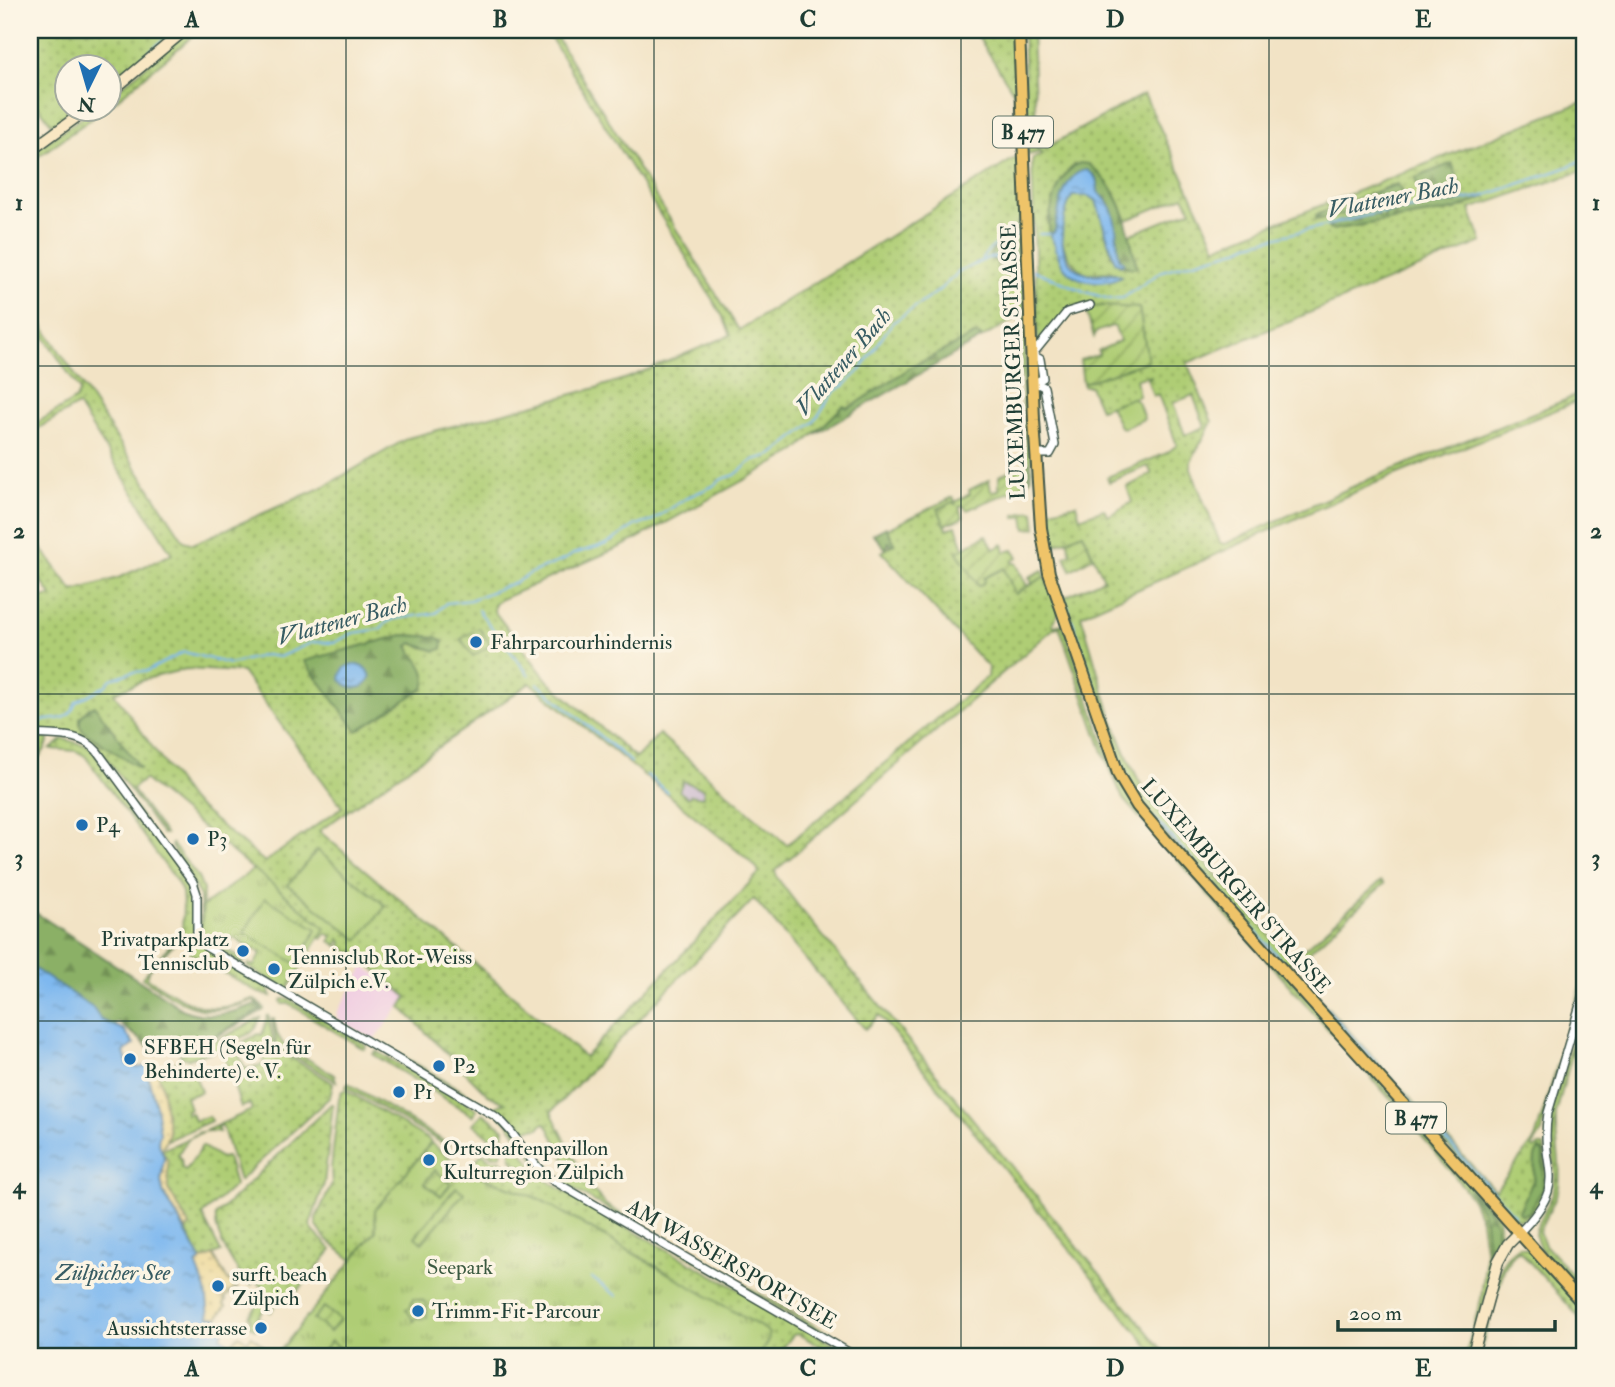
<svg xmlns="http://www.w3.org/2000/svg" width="1615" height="1387" viewBox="0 0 1615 1387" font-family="'IM FELL Double Pica',serif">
  <defs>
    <pattern id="grass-dots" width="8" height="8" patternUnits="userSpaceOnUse" patternTransform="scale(1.75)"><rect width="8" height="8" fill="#afcd74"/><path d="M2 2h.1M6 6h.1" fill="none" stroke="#8ea860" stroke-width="1.8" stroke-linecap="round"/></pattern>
    <pattern id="forest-firs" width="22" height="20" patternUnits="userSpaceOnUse" patternTransform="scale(1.75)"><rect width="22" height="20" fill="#8bb066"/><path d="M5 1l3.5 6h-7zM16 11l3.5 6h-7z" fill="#719055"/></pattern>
    <pattern id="sand-dots" width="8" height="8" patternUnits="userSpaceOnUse" patternTransform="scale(1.75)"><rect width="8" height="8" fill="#eeda9e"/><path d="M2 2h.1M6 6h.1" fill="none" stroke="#ccbc89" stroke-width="1.8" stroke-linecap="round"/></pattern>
    <pattern id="park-tufts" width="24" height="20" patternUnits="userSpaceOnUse" patternTransform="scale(1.75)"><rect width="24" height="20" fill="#afcd74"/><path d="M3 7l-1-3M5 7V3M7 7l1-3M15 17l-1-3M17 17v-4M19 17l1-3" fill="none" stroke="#8ea860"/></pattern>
    <pattern id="garden-furrows" width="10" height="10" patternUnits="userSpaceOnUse" patternTransform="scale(1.75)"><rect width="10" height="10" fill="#afcd74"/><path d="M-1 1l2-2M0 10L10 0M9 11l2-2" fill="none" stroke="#8ea860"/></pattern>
    <pattern id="water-ripples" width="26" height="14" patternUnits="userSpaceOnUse" patternTransform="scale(1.75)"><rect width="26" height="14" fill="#7eb8ef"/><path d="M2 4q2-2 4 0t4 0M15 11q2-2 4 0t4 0" fill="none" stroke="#6797c2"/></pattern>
  </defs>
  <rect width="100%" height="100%" fill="#fcf5e5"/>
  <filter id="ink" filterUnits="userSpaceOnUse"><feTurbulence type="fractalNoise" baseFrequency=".0143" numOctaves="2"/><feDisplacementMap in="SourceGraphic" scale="14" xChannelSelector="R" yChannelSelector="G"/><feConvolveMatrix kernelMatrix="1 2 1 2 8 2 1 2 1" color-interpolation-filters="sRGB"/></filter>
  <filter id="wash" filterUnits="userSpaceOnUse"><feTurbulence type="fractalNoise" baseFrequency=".00686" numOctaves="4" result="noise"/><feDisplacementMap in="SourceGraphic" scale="28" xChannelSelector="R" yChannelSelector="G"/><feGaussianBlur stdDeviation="1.57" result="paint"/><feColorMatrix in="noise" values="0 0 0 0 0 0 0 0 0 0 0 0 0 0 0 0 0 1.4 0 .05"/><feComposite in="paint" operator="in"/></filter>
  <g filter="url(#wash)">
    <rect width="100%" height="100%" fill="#f2e3c5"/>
    <path fill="#f1d0e2" d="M364,967L379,976L381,974L407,997L374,1040L337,1018V1013Z"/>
    <path fill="#cebed0" d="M688,759L721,789L701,813L668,785Z"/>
    <path fill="url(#grass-dots)" stroke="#678554" stroke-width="2" fill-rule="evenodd" d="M30,30H180L109,90L108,66H66V108L83,109L30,147V142L53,126L30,95Z
      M189,30H200L109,106V97Z
      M546,30H552L739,330L1018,156L1014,93L974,30H1016L1019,157L1017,162L1021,164L1023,277L1002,265L997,264V268L1011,275L1024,288L1027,430L1032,442L1031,479L1029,480L1023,412L1020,316L982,338L979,335L913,366L856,404L848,408L843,407L796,451L746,479L627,544L499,600L495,603L494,611L548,681L636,758L659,734L787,845L987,677L988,667L882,552L895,543L887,529L953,497L957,505L955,506L953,502L938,509L947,529L956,526L964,548L958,551L983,579L1004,568L1015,594L1045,576L1059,613L1052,624L1054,626L1063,624L1116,778L1498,1217C1505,1245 1477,1325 1469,1357H1465L1481,1299L1485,1265V1248L1481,1220L1473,1201L1463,1186L1402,1112L1123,799L1103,752L1059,626L1053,629L775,871L778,879L799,907L1168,1357H1157L879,1015L865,1029L754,899L551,1112L586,1182L606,1205L869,1357H863L549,1175L538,1163L507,1122L493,1108L505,1103L488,1095L401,1007L407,997L354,951L351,953L341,948L342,942L339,939L338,946L330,941L332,937L327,933L322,939L319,937L324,928L144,779L132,789L165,834H162L97,745C76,730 54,732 30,732V600L52,596L30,566V533L73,591L118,578L172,554L78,405L30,433V427L76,399L80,391L30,315V306L184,541L193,544L325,486L408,438L596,388L630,377L731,335L722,315ZM1017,224L1023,257L1010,268L991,259L1009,244ZM403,635L437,637L436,651L411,643L408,646L305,661ZM186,669L242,672L342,807L265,862L190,800L114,693L146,679ZM530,683L745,857L757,868L759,873L585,1057L319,831ZM89,708L139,767L82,730L80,718ZM683,781L704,789L703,797L691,795L688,798L679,791ZM546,1123L571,1171L558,1179L539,1161L517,1130L539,1128L542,1124ZM1469,1190C1497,1215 1500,1223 1491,1259L1489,1258L1485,1222L1482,1211Z
      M1023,30H1032L1037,150L1051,145L1144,94L1216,247L1585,101V170L1470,209L1482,242L1187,363L1212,422L1191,461V469L1220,543L1225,544L1370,479L1585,392V398L1373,484L1081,615C1100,676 1117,753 1154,805L1292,960L1381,881L1384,884L1294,965L1293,970L1495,1191L1535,1139L1585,973L1547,1104L1542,1132L1532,1147L1534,1149L1538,1146H1544C1549,1178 1552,1201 1521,1220L1510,1216L1291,972L1296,961L1284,964L1149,816L1120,770L1070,619L1072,616L1067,612L1062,598L1104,579L1083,533L1048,548L1043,512L1076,504L1080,518L1104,509L1108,516L1132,502L1127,487L1152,474L1148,466L1109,482L1107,477L1167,453L1177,445L1158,394L1153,396L1147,379L1151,378V376L1136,379L1139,396L1100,409L1090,386H1084L1083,383L1148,361L1139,308L1094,307L1093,303L1077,306L1038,346L1032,162L1033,159L1042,154L1040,152L1028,155ZM1066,173H1099L1114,191L1127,220L1184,196L1191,210L1129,235L1137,266L1125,267L1119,265L1112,256L1096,200L1088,196H1072C1056,224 1057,254 1085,273L1113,272L1121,276L1101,281L1086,280L1070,273L1060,260L1054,240L1050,236L1048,219ZM1392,185L1401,188L1405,198C1391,213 1338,214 1316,215ZM1485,196L1455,210L1331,230L1384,218L1385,213ZM1193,395L1205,427L1185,435L1173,403ZM1543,1153L1544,1170L1519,1211L1534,1179L1535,1156Z
      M94,109H105L30,162V154Z
      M30,737L48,738C49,749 37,758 30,767Z
      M63,739L89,746L190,882L193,894L194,934L267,986L271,996L259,993L190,953L182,935L183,904L182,892L177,882L85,756L76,751L51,749Z
      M172,844L198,877L203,890L201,934L208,944L241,965L207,945L201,938L200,896L171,846Z
      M174,940L176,941L149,971L147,978C189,1003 203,1019 253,999L263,1006L264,1010L212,1039L182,1047L209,1039L261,1007L253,1000C199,1021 187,1006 142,978Z
      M1585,997V1005L1556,1114C1554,1138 1562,1162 1559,1186C1556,1203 1545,1216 1539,1232L1545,1245L1585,1289V1300L1541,1250L1535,1234C1538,1218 1551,1205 1554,1189C1558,1164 1549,1138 1551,1112Z
      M284,999H289L365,1044L366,1047L364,1049L289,1004H282L281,1000Z
      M268,1015L275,1048L333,1083L330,1097L239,1181L222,1125L217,1127L219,1132C197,1128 187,1137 178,1155L181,1158L182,1168L186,1170L202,1146L221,1158L227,1157L235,1185L202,1215L221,1252L201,1260L186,1230L190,1226L168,1189V1168L162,1150L252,1110L250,1104L241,1107L223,1052L237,1050L245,1069L265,1064L259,1044L243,1048L241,1043L258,1034L262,1035Z
      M260,1018L256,1028L251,1033L229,1043V1046L188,1059L179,1056L184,1051L208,1045Z
      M272,1019H274L277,1034L283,1044L334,1075L336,1081L277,1046Z
      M384,1045L389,1048L490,1107L488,1108L383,1047Z
      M376,1051L477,1109L473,1116L373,1054Z
      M173,1062C190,1063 197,1077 201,1092L186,1097L190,1109L186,1111L187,1114L191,1113L194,1121L209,1116L211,1121L165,1141L169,1133L158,1074L170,1070Z
      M348,1083L450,1145L449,1147L346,1087Z
      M345,1090L429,1140L431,1143L375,1210L376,1230L352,1260L326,1239L316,1225V1218L332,1184L331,1168L339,1098L342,1091Z
      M331,1104H333L324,1184L310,1225L313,1231L332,1250L290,1300L284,1295L275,1304L271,1312L265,1308L258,1317L262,1320L255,1329L248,1324L251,1320L249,1316L262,1299L258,1296L264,1288L255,1280L251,1285C236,1273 213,1234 216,1215Z
      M483,1113L504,1129L501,1155L493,1156L485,1150L493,1140L473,1124Z
      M512,1139L533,1166L532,1168C511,1167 508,1157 512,1139Z
      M482,1153L492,1160H501C512,1176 521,1171 538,1175C641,1239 750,1291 852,1357H841L798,1334L793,1335L776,1357H664L670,1274L539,1199L483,1177L469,1170Z
      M1519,1246L1529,1250L1585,1312V1324L1519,1250L1511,1256L1504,1269L1479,1357H1476L1502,1264L1509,1254Z"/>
    <path fill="url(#forest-firs)" stroke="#55764d" stroke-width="2" d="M1080,163L1089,164C1125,194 1126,223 1137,267L1132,268L1122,265L1124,262L1119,258C1115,234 1120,209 1097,192L1098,182L1094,174L1068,184L1055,231L1050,234C1046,214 1059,170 1080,163Z
      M1452,163L1462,189L1422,199L1415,178Z
      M1397,184L1405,198L1403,203L1399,205L1315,220L1316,215Z
      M1485,196L1486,197L1455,210L1330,230L1328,228C1337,218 1364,217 1378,214L1380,218H1384L1385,213Z
      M1017,224H1021L1023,257L1010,268L991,259L990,255L993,249L1009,244Z
      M974,335H979L982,338L814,435L843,406L848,408L856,404L913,366Z
      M886,527L895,544L891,545L889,542L886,549L873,534Z
      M403,635L437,637L443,642L442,649L436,651L412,643L408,646C416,659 431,672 424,688L357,731L304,661Z
      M95,706L136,762L141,769L84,732L80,726V718L89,708Z
      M30,909L184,1010C209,1020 232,1013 256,1004L262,1009L209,1039L182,1047L178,1045L155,1054L141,1040L118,1022L113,1025L101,1020L93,1008L30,966Z
      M1539,1149L1543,1153V1188L1529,1213L1520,1214L1519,1211L1534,1179L1535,1156Z
      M1469,1189C1497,1218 1501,1219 1492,1259L1489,1258L1485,1222L1482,1211Z"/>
    <path fill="url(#sand-dots)" stroke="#868c69" stroke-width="2" d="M157,1071L162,1085L169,1133L162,1150L168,1161V1189L190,1226L186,1230L163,1192L161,1181L163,1171L157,1141L159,1128L148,1076L150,1073Z
      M213,1255L229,1282L234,1280L238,1291L235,1288L224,1299L226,1300L224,1304L226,1306L217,1318L209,1317L196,1263Z
      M239,1335L247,1341L252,1336L276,1356L243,1357L231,1344Z"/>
    <path fill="url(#park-tufts)" stroke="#678554" stroke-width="2" d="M254,869L325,928L287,990L248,967L249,964L254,966L261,953L232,937L225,949L244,960L242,964L208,944L201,934L203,906Z
      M431,1143L467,1172L469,1170L483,1177L539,1199L766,1330L769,1334L768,1343L757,1357H275L376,1231L375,1210Z"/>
    <path fill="url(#garden-furrows)" stroke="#678554" stroke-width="2" d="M1102,306L1139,308L1148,361L1083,383L1080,360L1099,355L1098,351L1120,341L1115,327L1112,326L1096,332L1094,337L1085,308Z
      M1029,462V480L1024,486L967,510L962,505L959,507L963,516L962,518L945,525L938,509L953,502L956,505L955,502L970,494L969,490L989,480L991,491L999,490V476Z
      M1031,511L1034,512L1036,528L1026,529L1024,516L1015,518V515Z
      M1083,533L1093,557L1071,570L1065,556L1071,553L1067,540Z
      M986,535L994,549L1003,544L1005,552L1013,550L1018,557L1012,561L1013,563H1016L1027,586L1032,583L1029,577L1043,570L1045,576L1015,594L1004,568L984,578L985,582L979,586L957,552Z
      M435,1170L451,1184L441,1196L424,1183Z
      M456,1187L464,1193L422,1243L415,1237Z
      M324,1307L340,1320L330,1332L313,1319Z"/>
    <path fill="#afcd74" stroke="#678554" stroke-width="2" d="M1132,398L1138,402L1144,419L1124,428L1120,427L1110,406Z
      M479,628L491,645L473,656L461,639Z
      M317,850L386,906L358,940L288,885Z
      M265,898L317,929L297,964L244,933Z
      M413,1299L424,1301L427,1308V1317L422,1319L417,1317L414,1321L406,1309L410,1308Z
      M331,1341L352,1357H319Z"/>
    <path fill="url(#water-ripples)" stroke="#4e7a92" stroke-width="2" d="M1087,170C1098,177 1097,181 1098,192C1120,209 1115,234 1119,258L1124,262L1122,265L1115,262L1096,200L1088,196H1072C1060,218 1054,262 1084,273C1096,278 1111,269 1121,276C1103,287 1071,283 1061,262C1056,253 1056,244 1050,236L1055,231C1058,212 1063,172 1087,170Z
      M353,664C390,671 359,703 340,679C341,670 345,666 353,664Z
      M30,966L93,1008L101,1020L124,1030L134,1044L124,1052L128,1065H135L137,1068L152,1065L153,1069L148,1076L156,1106L160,1133L158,1141L164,1157L161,1181L163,1192L201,1260L196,1264L206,1290L209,1317L217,1318L225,1326L221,1336L243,1357H30Z"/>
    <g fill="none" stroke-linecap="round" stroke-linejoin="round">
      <path stroke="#7eb8ef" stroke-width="2" d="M168,36L176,30
        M108,87L162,41
        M36,139L80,108
        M30,143L33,141
        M1039,234H1050
        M982,259C990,246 1006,236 1021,235
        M1033,270L1086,292L1109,299L1123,298L1162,271L1237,250L1249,244L1373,214L1481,197L1565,168L1585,159
        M1064,599L1069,611
        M478,610L529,675
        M1072,620L1115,747
        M538,684L631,762
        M30,722L64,718L72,711L76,702L105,686L111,679L132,672L147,671L184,652L230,664L265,655L279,657L313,642L334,643L353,633L381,629L387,622L394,619L436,613L446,603L470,600L516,582L533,572L566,559L573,554L607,544L636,525L650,522L688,497L713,486L722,479L735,475L753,460L772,455L814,422L834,391L845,385L861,369L892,323L937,292L959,272L988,258L998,257L1024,266
        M1116,752L1133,789
        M647,775L667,792
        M1135,793L1146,809
        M1154,818L1282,961
        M1294,973L1514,1215
        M592,1278L617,1296"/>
    </g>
  </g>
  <g filter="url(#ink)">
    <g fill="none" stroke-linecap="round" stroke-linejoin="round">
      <g stroke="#3f564a" stroke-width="10">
        <path id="street" d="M1033,384L1043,378L1040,359L1032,355L1067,312L1090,305
          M1036,454H1050L1055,445L1044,387L1036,383
          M30,734C54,736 80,732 97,751L193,882L197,894V934L199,940L206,947L495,1116C519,1134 528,1165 554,1181L857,1357
          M1519,1233C1573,1178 1538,1173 1548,1113L1585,988"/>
      </g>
      <g stroke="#3f564a" stroke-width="13">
        <path id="secondary" d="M108,94L185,30
          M30,151L89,108
          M1472,1357L1498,1262L1508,1244L1519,1233"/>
      </g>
      <g stroke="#3f564a" stroke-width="14">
        <path id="primary" d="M1019,30L1034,420L1041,528L1049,573L1119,776L1137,806L1165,839L1585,1306"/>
      </g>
      <use href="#street" stroke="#fff" stroke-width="7"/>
      <use href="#secondary" stroke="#f9e7c3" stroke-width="10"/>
      <use href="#primary" stroke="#efc469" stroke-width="10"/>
    </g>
  </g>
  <path fill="none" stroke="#1f3d34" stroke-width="2" stroke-opacity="0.55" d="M346,30V1357M654,30V1357M961,30V1357M1269,30V1357M30,366H1585M30,694H1585M30,1021H1585"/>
  <g fill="#1f6fb2" stroke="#fcf5e5" stroke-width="2.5">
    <circle cx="476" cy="642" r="7"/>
    <circle cx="82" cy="825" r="7"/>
    <circle cx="193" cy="839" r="7"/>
    <circle cx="243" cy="951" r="7"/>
    <circle cx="274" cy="969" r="7"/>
    <circle cx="130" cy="1059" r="7"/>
    <circle cx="439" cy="1066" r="7"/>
    <circle cx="399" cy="1092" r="7"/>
    <circle cx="429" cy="1160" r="7"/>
    <circle cx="218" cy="1286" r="7"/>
    <circle cx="418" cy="1311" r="7"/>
    <circle cx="261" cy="1328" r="7"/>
  </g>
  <g text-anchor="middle" stroke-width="7" stroke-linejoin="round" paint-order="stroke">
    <g fill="#fcf5e5" stroke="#617469" stroke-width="2">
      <rect x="993" y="116.5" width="60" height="31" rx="5"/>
      <rect x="1386" y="1102.5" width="60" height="31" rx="5"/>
    </g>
    <g font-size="19" font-weight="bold" fill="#1f3d34">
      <text x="1023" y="139">B 477</text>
      <text x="1416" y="1125">B 477</text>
    </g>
    <g font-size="21" fill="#1f3d34" stroke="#fcf5e5">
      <text transform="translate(1013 362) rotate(-92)" y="7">LUXEMBURGER STRASSE</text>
      <text transform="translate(1236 886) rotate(49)" y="7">LUXEMBURGER STRASSE</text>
      <text transform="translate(732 1264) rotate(30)" y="7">AM WASSERSPORTSEE</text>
    </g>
    <g font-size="21" fill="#1f3d34" stroke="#fcf5e5" text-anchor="start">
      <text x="490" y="649">Fahrparcourhindernis</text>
      <text x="96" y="832">P4</text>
      <text x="207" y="846">P3</text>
      <text x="229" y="946" text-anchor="end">Privatparkplatz<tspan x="229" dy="24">Tennisclub</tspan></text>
      <text x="288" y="964">Tennisclub Rot-Weiss<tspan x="288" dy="24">Zülpich e.V.</tspan></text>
      <text x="144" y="1054">SFBEH (Segeln für<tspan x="144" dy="24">Behinderte) e. V.</tspan></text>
      <text x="453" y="1073">P2</text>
      <text x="413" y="1099">P1</text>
      <text x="443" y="1155">Ortschaftenpavillon<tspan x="443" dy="24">Kulturregion Zülpich</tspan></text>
      <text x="232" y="1281">surft. beach<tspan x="232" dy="24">Zülpich</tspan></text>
      <text x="432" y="1318">Trimm-Fit-Parcour</text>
      <text x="247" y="1335" text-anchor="end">Aussichtsterrasse</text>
    </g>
    <g font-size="21" fill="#3c5a41" stroke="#fcf5e5">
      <text x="460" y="1274">Seepark</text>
    </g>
    <g font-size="23" font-style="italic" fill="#375c63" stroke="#fcf5e5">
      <text transform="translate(1393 197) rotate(-11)" y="8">Vlattener Bach</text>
      <text transform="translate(843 361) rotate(-49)" y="8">Vlattener Bach</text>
      <text transform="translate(342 620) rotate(-15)" y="8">Vlattener Bach</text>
      <text x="113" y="1280">Zülpicher See</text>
    </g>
  </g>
  <rect width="1615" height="1387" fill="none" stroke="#fcf5e5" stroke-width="77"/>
  <g transform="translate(88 88) rotate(185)"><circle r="33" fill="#fcf5e5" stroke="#a4ab9e" stroke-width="2"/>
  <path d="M0-5L12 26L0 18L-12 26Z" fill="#1f6fb2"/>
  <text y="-10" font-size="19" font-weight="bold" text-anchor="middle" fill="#1f3d34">N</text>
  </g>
  <path d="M1338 1320v10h217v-10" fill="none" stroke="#1f3d34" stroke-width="3.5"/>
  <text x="1349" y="1320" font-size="21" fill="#1f3d34" stroke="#fcf5e5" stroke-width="5" paint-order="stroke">200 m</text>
  <rect x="38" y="38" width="1538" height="1310" fill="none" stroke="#1f3d34" stroke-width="2.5"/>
  <g font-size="23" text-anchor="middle" font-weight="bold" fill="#1f3d34">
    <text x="192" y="27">A</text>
    <text x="500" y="27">B</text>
    <text x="808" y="27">C</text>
    <text x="1115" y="27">D</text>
    <text x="1423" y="27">E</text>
    <text x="19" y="210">1</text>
    <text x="1596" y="210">1</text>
    <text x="19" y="538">2</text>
    <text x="1596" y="538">2</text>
    <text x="19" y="865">3</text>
    <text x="1596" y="865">3</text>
    <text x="19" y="1193">4</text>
    <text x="1596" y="1193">4</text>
    <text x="192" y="1376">A</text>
    <text x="500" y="1376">B</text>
    <text x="808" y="1376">C</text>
    <text x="1115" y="1376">D</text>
    <text x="1423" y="1376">E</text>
  </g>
</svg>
